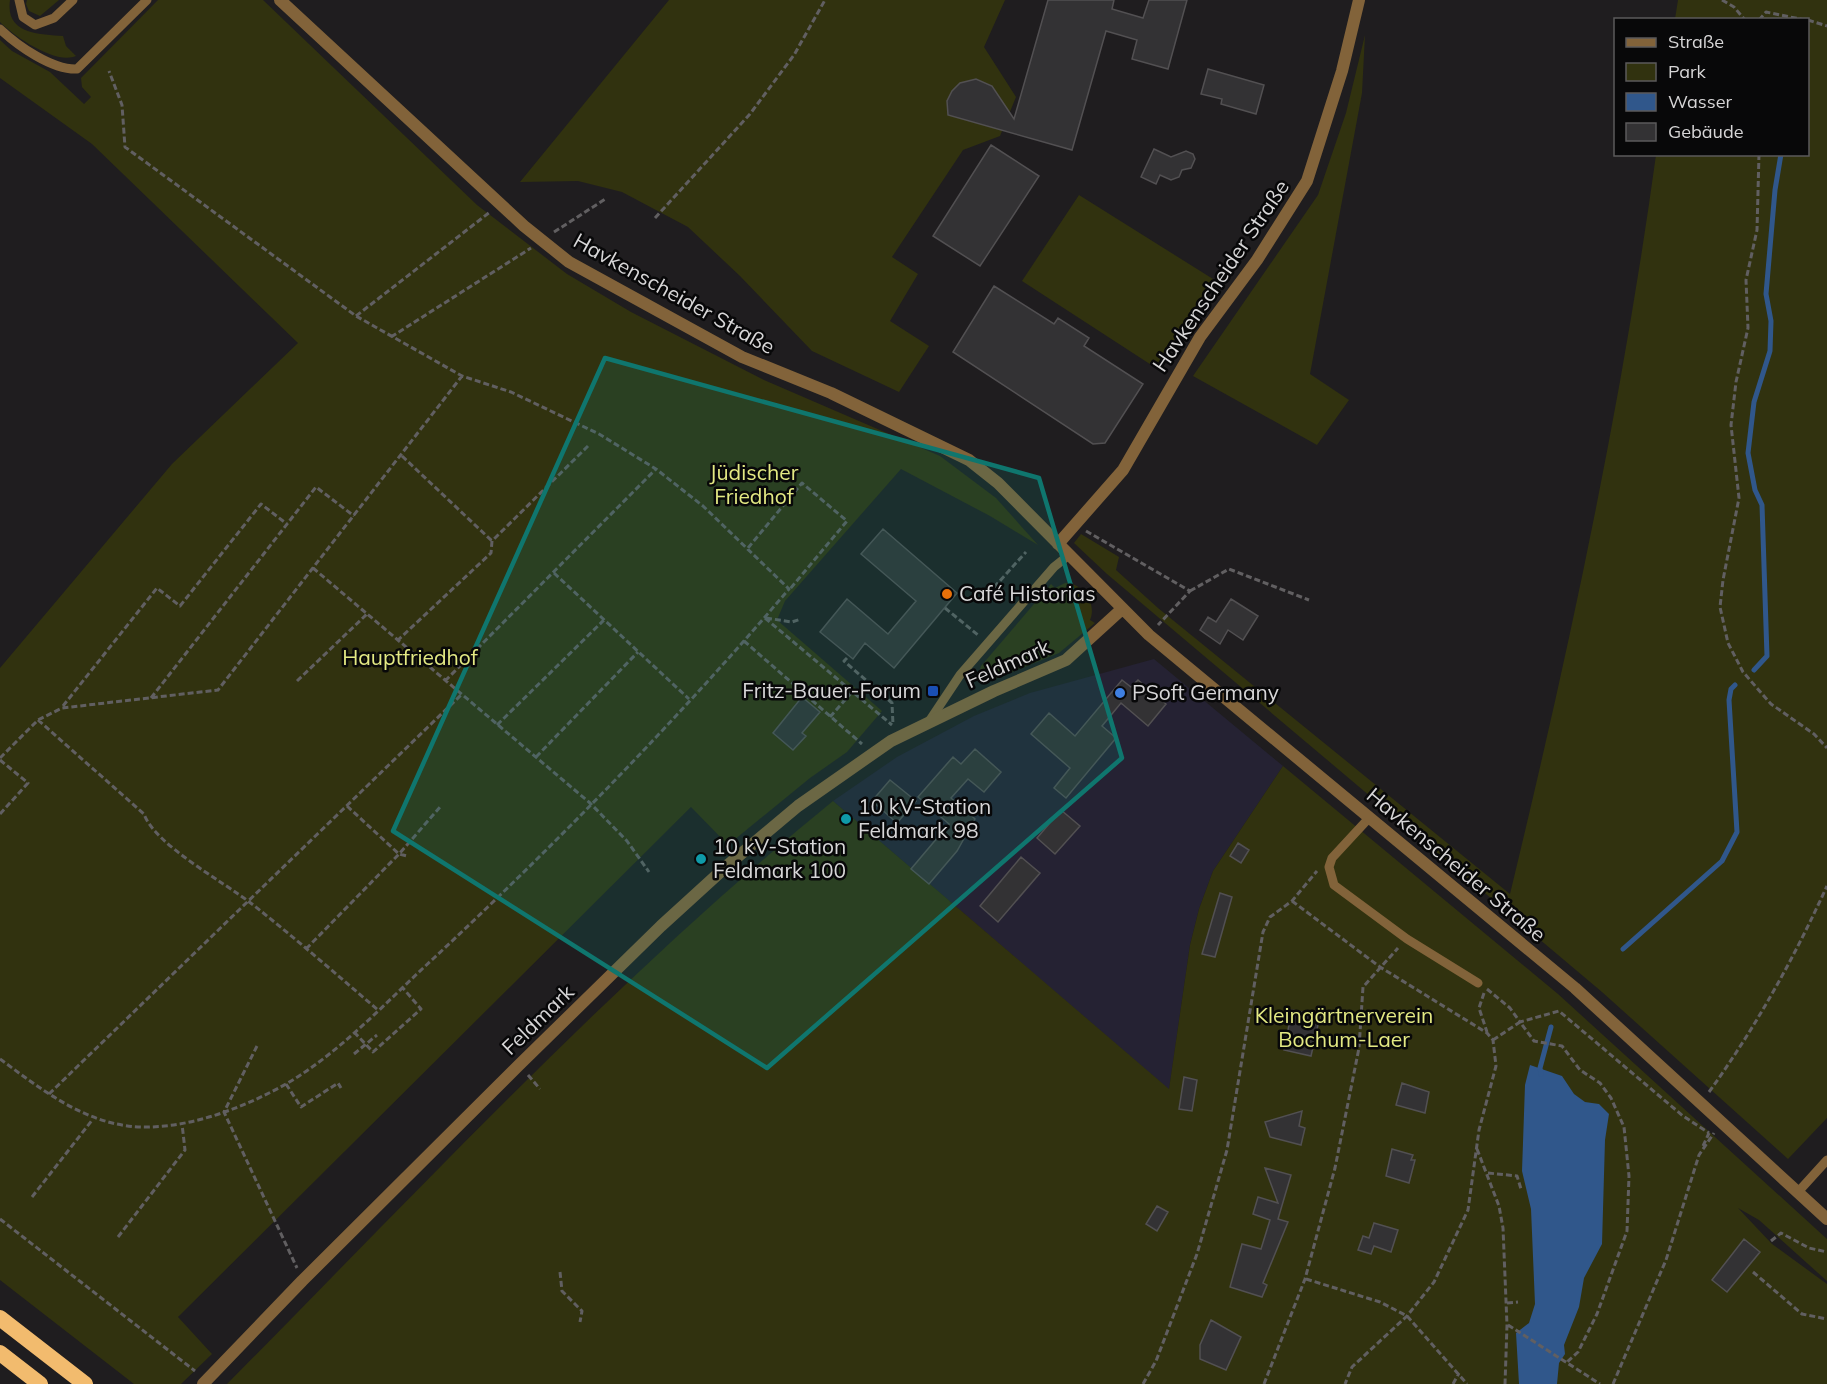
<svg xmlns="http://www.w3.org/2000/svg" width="1827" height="1384" viewBox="0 0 1827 1384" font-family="Mulish,sans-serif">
  <rect width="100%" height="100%" fill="#1f1d1f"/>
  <path fill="#252233" d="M1154,659L1283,766L1213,871L1199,909L1190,945L1169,1090L833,801L897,757L974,716L1030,693Z"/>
  <path fill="#31320f" d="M0,0H10C5,34 39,34 63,36L66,46L76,56C55,65 14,36 0,22Z
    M27,0H59L40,16L29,11L26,4Z
    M158,0H263L477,205L567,274L631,312L764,380L940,456L996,498L1038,545L990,516L901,469L785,601L777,620L882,711L847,752L810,778L728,845L691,807L178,1317L212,1354L181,1384H134L0,1280V668L172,464L298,343L92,144L0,78V40L12,51L50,72L84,104L91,97L82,87L81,78Z
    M669,0H1005L984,47L1016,97L1000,136L963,150L892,257L918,274L890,321L929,346L899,392L812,351L740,276L688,227L622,192L578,181L520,182Z
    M1678,0H1827V1118L1788,1159L1602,992L1107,574L1074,543L1081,534L1119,557L1116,570L1158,608L1510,894C1569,650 1622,403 1656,155L1808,154V20L1675,19Z
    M1365,35L1362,93L1310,374L1349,400L1317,445L1193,376L1318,195L1346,113Z
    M1079,195L1213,279L1156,368L1022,281Z
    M1065,583C1084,583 1097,604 1090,620L1095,623L1059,653L983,684L978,675L981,666L1051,584L1055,588Z
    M1283,766L1558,994L1827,1239V1281L1759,1220L1738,1208L1772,1244L1827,1284V1384H227C424,1185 616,978 833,801L1169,1089L1190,945L1199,909L1213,871Z"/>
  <path fill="#30578b" d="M1530,1065L1562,1076L1574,1094L1585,1102L1599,1104L1609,1114L1605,1140L1602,1244L1584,1278L1579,1307L1564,1345L1565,1354L1559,1363L1557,1384H1519L1516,1333L1529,1323L1535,1304L1531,1209L1522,1171L1525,1085Z"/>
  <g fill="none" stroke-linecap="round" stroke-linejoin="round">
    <path stroke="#30578b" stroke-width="5" d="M1754,670L1767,656L1762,505L1755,490L1748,453L1754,402L1770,351L1771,321L1766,294L1775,190L1781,154
      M1623,949L1722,861L1737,832L1729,700L1731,689L1735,685
      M1541,1074L1540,1068L1551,1027"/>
  </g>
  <path fill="#333234" stroke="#525052" stroke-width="1.5" d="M1048,0H1114L1112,9L1143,18L1149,0H1187L1168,69L1132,59L1137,40L1106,31L1072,150L948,115L947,101L952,91L960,83L976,79L992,86L1014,119Z
    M1208,69L1264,85L1256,114L1221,104L1222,99L1201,94Z
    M991,145L1039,176L980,266L933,236Z
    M1154,149L1171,157L1186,151L1193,154L1195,159L1191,168L1182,170L1179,177L1171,180L1160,175L1156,184L1141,177Z
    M994,286L1054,324L1058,318L1089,338L1084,346L1143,384L1105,443L1093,444L953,352Z
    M883,529L957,593L894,668L865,643L853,659L820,632L847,599L888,634L916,601L861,554Z
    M1231,599L1258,616L1243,640L1228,630L1220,644L1200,630L1208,617L1216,622Z
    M1122,680L1131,687L1138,680L1166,704L1148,726L1121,703L1102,726L1116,738L1066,798L1054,788L1070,768L1031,734L1049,713L1075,736Z
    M802,697L820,712L802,733L806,736L793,750L773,733Z
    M975,749L1001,772L984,792L968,779L951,798L975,819L957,851L929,884L911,869L949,824L918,797L953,757L961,764Z
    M890,780L916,801L897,823L872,801Z
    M1061,810L1080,826L1055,854L1037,838Z
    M1238,843L1249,850L1241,863L1230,856Z
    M1021,857L1040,873L998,922L980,906Z
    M1220,893L1232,897L1215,957L1202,954Z
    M1292,1010L1320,1016L1311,1056L1284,1050Z
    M1184,1077L1197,1080L1192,1111L1179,1109Z
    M1402,1083L1429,1092L1425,1113L1396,1105Z
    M1302,1111L1299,1126L1305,1128L1301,1145L1270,1137L1265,1122Z
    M1392,1149L1413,1155L1411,1160H1415L1409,1183L1386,1176Z
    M1265,1168L1291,1175L1278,1219L1288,1222L1263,1283L1267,1285L1262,1297L1230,1287L1242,1244L1261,1249L1270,1220L1253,1214L1258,1197L1278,1203Z
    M1157,1206L1168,1212L1157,1231L1146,1224Z
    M1374,1223L1398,1230L1391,1252L1374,1246L1371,1254L1358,1250L1363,1236L1369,1238Z
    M1744,1239L1760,1252L1727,1292L1712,1280Z
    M1211,1320L1241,1337L1226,1370L1200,1359V1345Z"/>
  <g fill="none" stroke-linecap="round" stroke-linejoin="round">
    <path stroke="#615f61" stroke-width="3" stroke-dasharray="6 3" stroke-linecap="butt" d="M1722,0L1734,7L1745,20
      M1759,20L1766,12L1805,20
      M1808,20L1827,26
      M1759,154L1757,230L1746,280L1748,328L1736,382L1731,425L1739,498L1723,580L1720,607L1728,643L1743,672L1771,704L1814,734L1827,748
      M655,218L750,114L794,55L825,0
      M554,232L607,198
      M356,316L490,212
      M391,337L531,248
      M402,456L492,541
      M1086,531L1190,591L1158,625
      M748,548L802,483L847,521L790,589
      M313,568L590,803L627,841L649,872
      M554,573L689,699
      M1190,591L1229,569L1309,600
      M988,594L1026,552
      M945,608L978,635
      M765,618L892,725
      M766,618L792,622L801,619
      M397,641L491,553L492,541L588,446
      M744,641L862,744
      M847,658L844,661L892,703L893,725
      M297,681L367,614
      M445,681L655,470
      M151,698L316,487L354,516
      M63,706L157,588L180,606L261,504L287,524
      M830,717L852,692
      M38,720L144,814C155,845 224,882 252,904C295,938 336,974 378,1010
      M497,725L605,619
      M536,757L638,652
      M0,758L38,720L62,708L218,690L462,376
      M0,760L28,783L0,814
      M347,806L399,854L407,856
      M1292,901L1380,967L1487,1033L1493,1040L1496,1066L1479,1130L1468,1210L1434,1282L1407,1316L1352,1367L1345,1384
      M306,949L399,854L441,806
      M1487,989L1510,1008L1520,1022L1559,1011L1683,1116L1709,1133
      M1484,993L1479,1008L1487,1032
      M354,1032L373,1052L421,1009L402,987
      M1493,1040L1520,1022L1534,1041L1562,1046L1580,1070L1600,1083L1611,1098L1624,1127L1629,1176L1627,1231L1597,1314L1578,1352L1567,1362
      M257,1046L224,1112L297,1268
      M354,1054L377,1035
      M0,1059C45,1092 91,1129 150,1127C196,1126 247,1106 286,1084C341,1052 387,1001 434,958C558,842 679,718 789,589L703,506L656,469L599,434L511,392L462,376L356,316L125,147L122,105L109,71
      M528,1075L540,1089
      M286,1084L301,1107L338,1083L341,1088
      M1709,1092C1756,1027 1794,958 1827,886
      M49,1094L461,695
      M1703,1146L1709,1133
      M1477,1149L1499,1206L1503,1228L1507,1325L1505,1384
      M1488,1173L1517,1176L1521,1189
      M32,1197L93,1119
      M0,1219L195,1371
      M118,1237L185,1150L182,1124
      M1771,1241L1781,1233L1809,1248L1827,1252
      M560,1272L562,1291L582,1311L580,1322
      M1753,1272L1802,1314L1827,1319
      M1306,1279L1380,1302L1407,1316L1467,1384
      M1507,1303L1518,1302
      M1508,1325L1600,1384
      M1143,1384L1156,1361L1197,1254L1227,1150L1263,932L1270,917L1292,901L1317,871
      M1264,1384L1305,1279L1335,1168L1359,1048L1363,987L1398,948
      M1453,1384L1459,1373
      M1613,1384L1666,1260L1699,1155L1714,1133"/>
    <path stroke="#82633a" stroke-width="9" d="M19,0L23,17L35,25L54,18L73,0
      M0,29C18,46 52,70 77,69L147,0
      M930,720L960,675L1054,567L1069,555
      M1369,818L1332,858L1329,867L1334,885L1407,939L1478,983
      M1798,1192L1827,1160"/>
    <path stroke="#82633a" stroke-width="12" d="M280,0L524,226L569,262L742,357L831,393L969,460L998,483L1149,635L1575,988L1827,1219
      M1058,544L1123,470L1200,337L1257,260L1307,181L1342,71L1359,0
      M203,1384L302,1281L519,1065L661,926L729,864L798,806L891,741L994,691L1066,660L1122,609"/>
    <path stroke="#f2bb6e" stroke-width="16" d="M0,1318L85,1384
      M0,1353L40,1384"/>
  </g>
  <path fill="#0f766e" fill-opacity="0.2" stroke="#0f766e" stroke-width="4.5" stroke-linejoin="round" d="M605,358L1039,478L1122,758L767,1068L393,831Z"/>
  <circle fill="#e8710a" stroke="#080809" stroke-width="2" cx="947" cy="594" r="6"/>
  <rect fill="#1a4fb4" stroke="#080809" stroke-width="2" x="927" y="685" width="12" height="12" rx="3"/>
  <circle fill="#3f7fe0" stroke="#080809" stroke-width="2" cx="1120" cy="693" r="6"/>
  <g fill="#0f9aa8" stroke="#080809" stroke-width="2">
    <circle cx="846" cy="819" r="6"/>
    <circle cx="701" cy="859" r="6"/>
  </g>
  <g text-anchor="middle" stroke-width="5" stroke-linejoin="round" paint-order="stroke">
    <g font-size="21" fill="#d7d6d7" stroke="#080809">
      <text transform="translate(1221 276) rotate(-56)" y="7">Havkenscheider Straße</text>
      <text transform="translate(674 294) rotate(29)" y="7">Havkenscheider Straße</text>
      <text transform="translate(1008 664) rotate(-24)" y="7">Feldmark</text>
      <text transform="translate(1456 865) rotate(40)" y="7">Havkenscheider Straße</text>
      <text transform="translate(538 1020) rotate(-44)" y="7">Feldmark</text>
    </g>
    <g font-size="21" fill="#e3e983" stroke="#080809">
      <text x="754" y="480">Jüdischer<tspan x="754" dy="24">Friedhof</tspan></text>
      <text x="410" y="665">Hauptfriedhof</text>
      <text x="1344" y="1023">Kleingärtnerverein<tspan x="1344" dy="24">Bochum-Laer</tspan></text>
    </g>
    <g font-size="21" fill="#d7d6d7" stroke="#080809" text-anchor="start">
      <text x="959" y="601">Café Historias</text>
      <text x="921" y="698" text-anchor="end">Fritz-Bauer-Forum</text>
      <text x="1132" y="700">PSoft Germany</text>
      <text x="858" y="814">10 kV-Station<tspan x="858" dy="24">Feldmark 98</tspan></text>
      <text x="713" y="854">10 kV-Station<tspan x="713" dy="24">Feldmark 100</tspan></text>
    </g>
  </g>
  <rect x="1614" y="18" width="195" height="138" fill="#080809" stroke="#5b5a5b" stroke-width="1.5"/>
  <rect x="1626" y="38" width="30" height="9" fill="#82633a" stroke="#5b5a5b" stroke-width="1.5"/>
  <text x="1668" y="48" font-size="18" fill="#d7d6d7">Straße</text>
  <rect x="1626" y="63" width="30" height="18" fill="#31320f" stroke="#5b5a5b" stroke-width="1.5"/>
  <text x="1668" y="78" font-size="18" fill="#d7d6d7">Park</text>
  <rect x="1626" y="93" width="30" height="18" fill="#30578b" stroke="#5b5a5b" stroke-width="1.5"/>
  <text x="1668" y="108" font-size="18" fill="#d7d6d7">Wasser</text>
  <rect x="1626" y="123" width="30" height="18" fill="#333234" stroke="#5b5a5b" stroke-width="1.5"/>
  <text x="1668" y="138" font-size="18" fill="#d7d6d7">Gebäude</text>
</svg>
